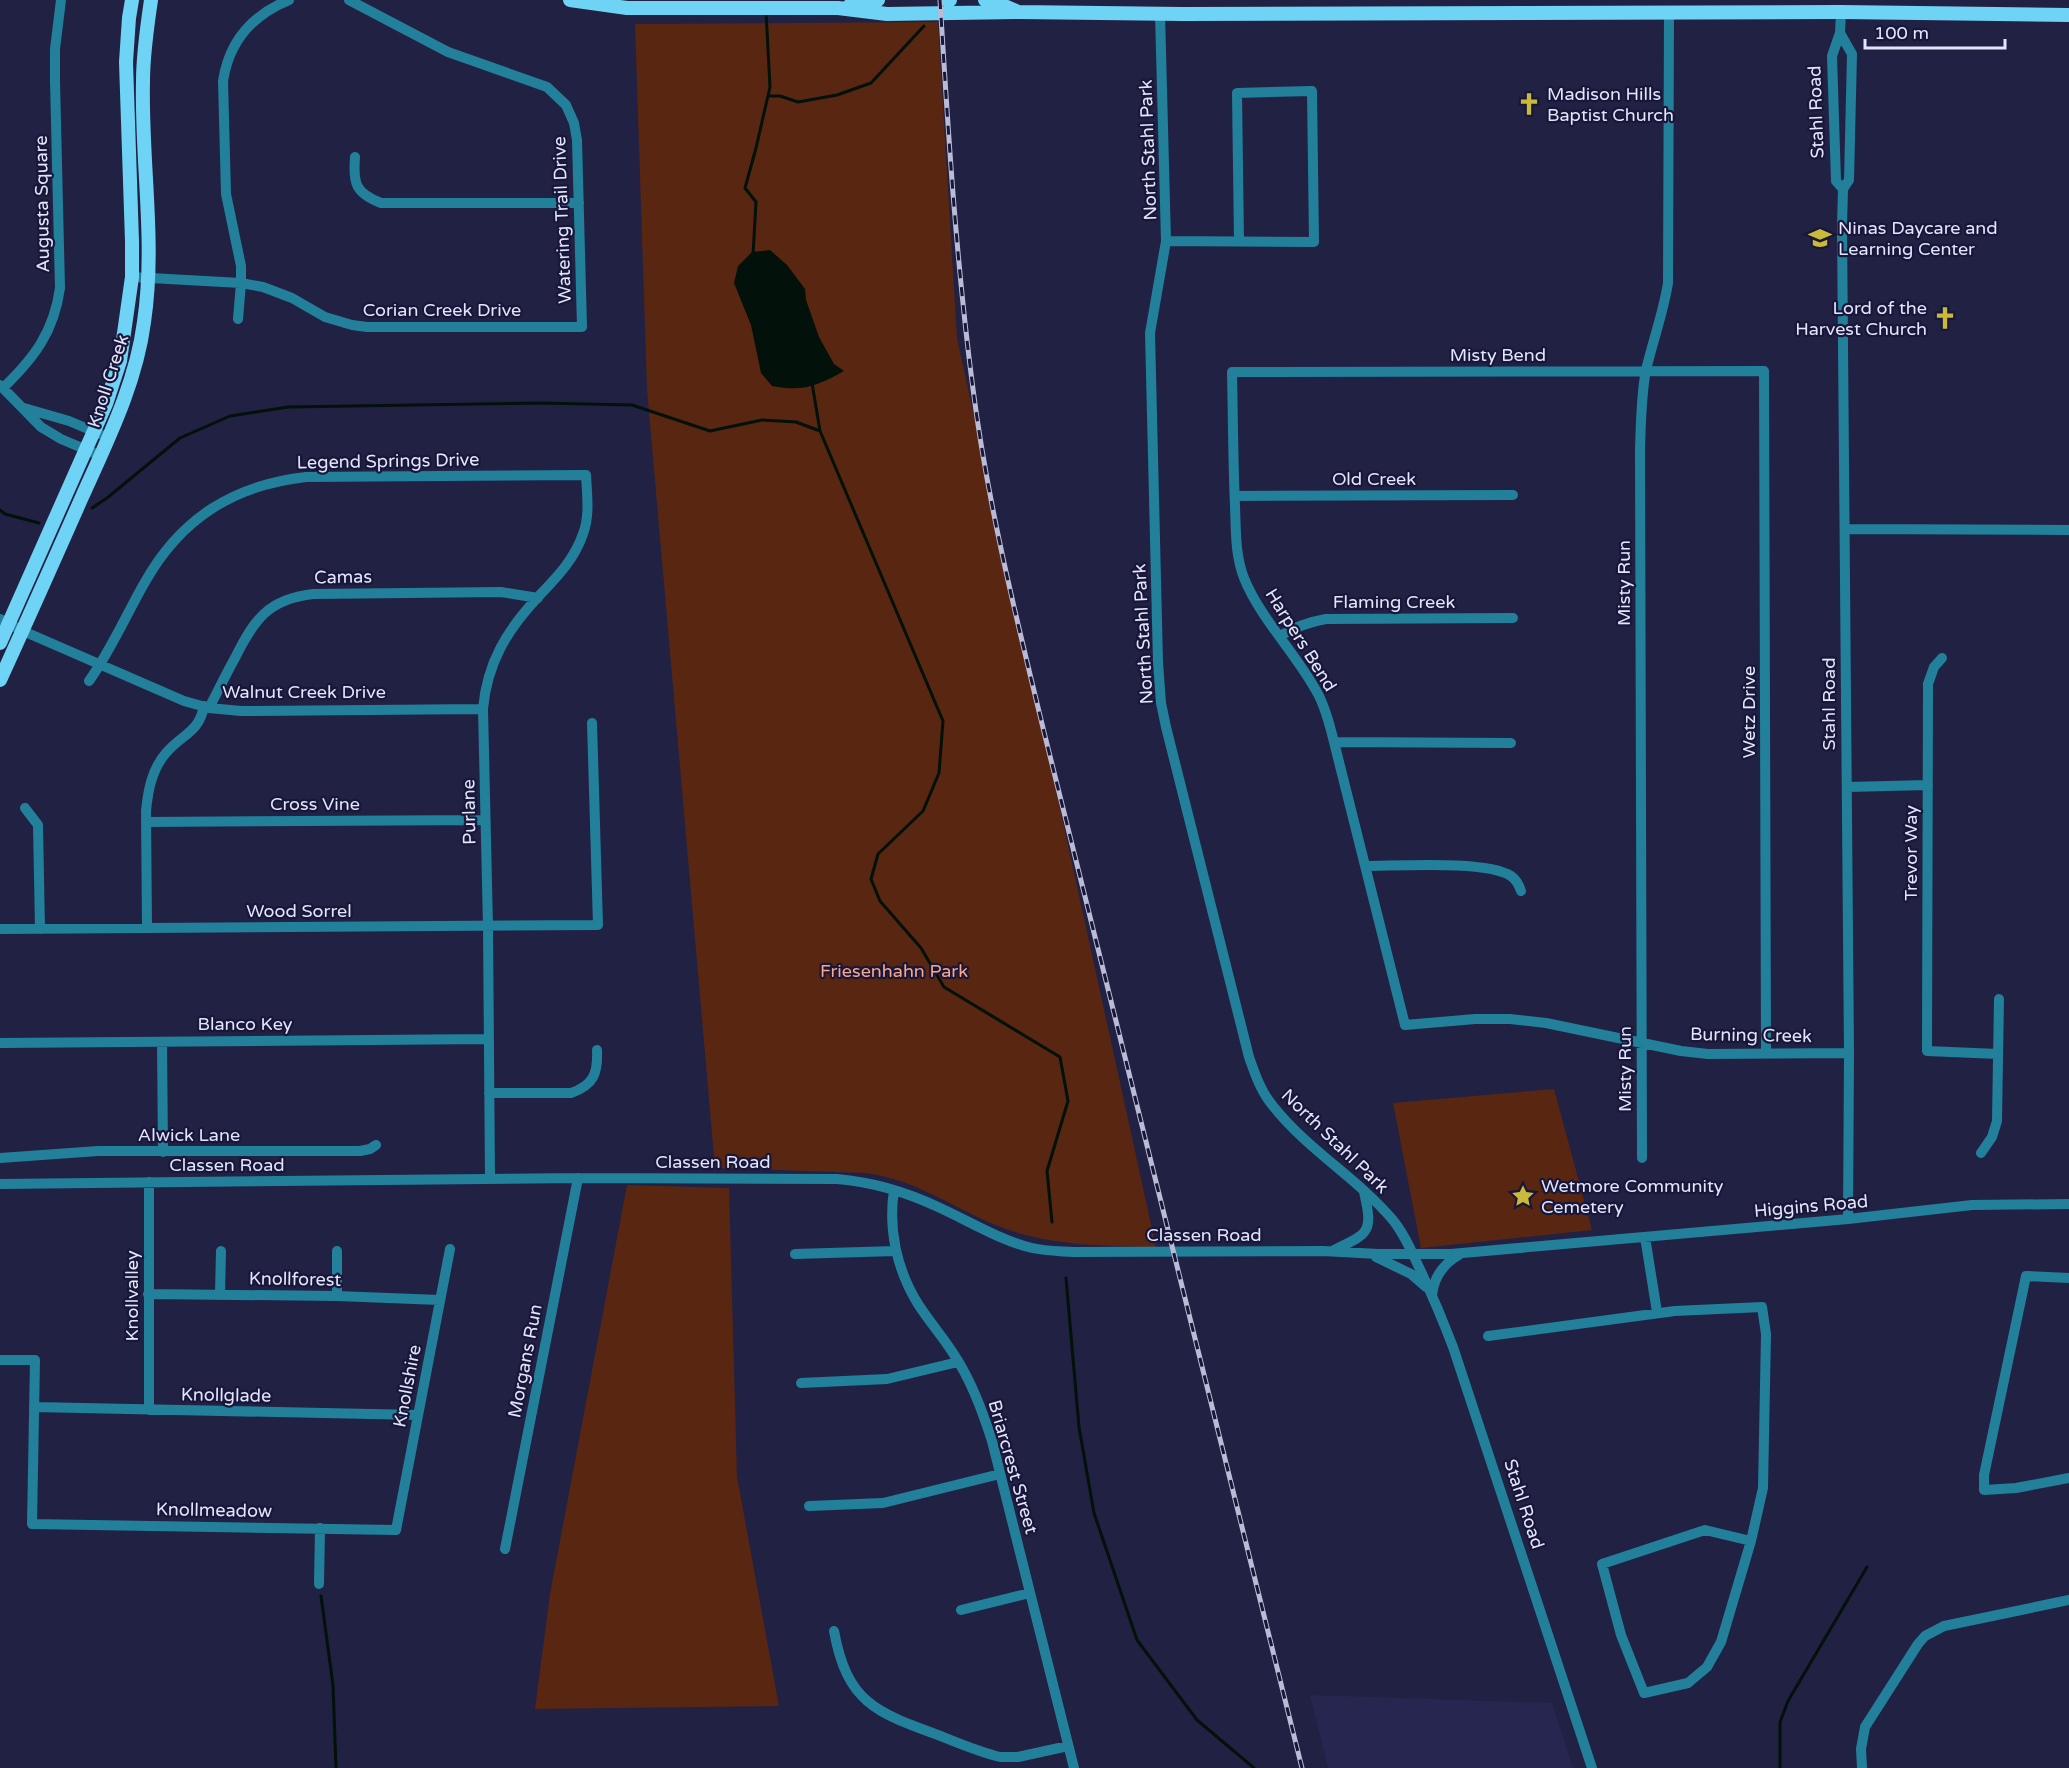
<svg xmlns="http://www.w3.org/2000/svg" width="2069" height="1768" viewBox="0 0 2069 1768" font-family="'Varela Round',sans-serif">
  <rect width="100%" height="100%" fill="#212144"/>
  <path fill="#272650" d="M1310,1695L1552,1703L1573,1768H1328Z"/>
  <path fill="#592611" d="M938,22L957,338L1156,1247C1100,1246 1046,1246 993,1224C951,1206 913,1179 866,1173L715,1168L647,389L635,24Z
    M1554,1089L1592,1230L1421,1248L1393,1103Z
    M627,1185L729,1188L737,1477L779,1706L535,1709L550,1594Z"/>
  <path fill="#021109" d="M770,250L787,265L805,289L806,300L819,337L834,364L844,371C817,386 803,392 772,386L761,373L751,325L734,283L738,266L752,252Z"/>
  <g fill="none" stroke-linecap="round" stroke-linejoin="round">
    <path stroke="#021109" stroke-width="3" d="M768,96H780L798,102L837,95L871,83L924,26
      M753,255L756,202L745,188L756,148L770,87L766,11
      M812,383L820,431L943,721L939,773L923,811L878,854L871,879L880,901L921,948L944,987L1060,1057L1068,1101L1047,1171L1052,1222
      M92,508L107,498L180,438L230,416L289,407L541,403L632,405L710,431L762,420L796,422L820,431
      M0,510L5,514L39,523
      M1066,1278L1079,1427L1094,1513L1137,1640L1197,1720L1254,1768
      M321,1596L333,1685L336,1768
      M1780,1768V1722L1788,1701L1867,1567"/>
    <path stroke="#22809b" stroke-width="10" d="M1841,12L1840,33L1832,56L1836,181L1843,189
      M1160,13L1166,241L1150,333L1158,662L1161,703L1166,727L1249,1057C1255,1074 1261,1092 1273,1106C1307,1149 1357,1178 1392,1219C1403,1232 1410,1248 1417,1263C1430,1290 1442,1318 1453,1347L1592,1768
      M1840,33L1852,54L1849,180L1843,189L1842,226L1849,1053L1848,1219
      M355,157C353,183 355,193 381,203H579
      M1166,241L1314,242L1312,91L1237,93L1239,241
      M132,277L241,283L263,287L292,298L325,317L352,325L367,327H582L577,140L574,123L566,105L547,87L448,52L349,0
      M238,319L241,283V266L226,194L223,81C229,42 252,15 289,0
      M0,385L41,427L61,439L101,456
      M3,388C34,358 54,332 60,288L55,81V49L61,0
      M24,408L69,421L100,434
      M1235,496L1513,495
      M1846,529L2069,530
      M0,619L23,631L184,701L209,708L241,711L483,709
      M1280,636C1295,627 1308,622 1326,619L1513,618
      M1942,658L1934,667L1928,684L1927,1051L1998,1054
      M89,681C111,650 126,615 145,582C181,518 234,485 306,477L586,475C587,495 590,516 583,534C574,560 557,577 538,597C507,630 487,663 483,709L488,926L490,1179
      M209,708C218,691 226,674 235,658C254,620 268,599 313,594L501,592L538,598
      M1334,742L1511,743
      M1847,787L1928,785
      M25,808L38,825L40,929
      M146,822L485,820
      M1365,866C1397,866 1487,860 1511,876C1517,880 1519,885 1521,891
      M147,928L146,811C148,790 152,769 166,753C182,734 199,733 204,706
      M0,929L598,925L592,723
      M162,1042L163,1152
      M0,1043L489,1039
      M1766,1053L1764,371L1232,372C1233,417 1233,461 1235,506C1236,530 1235,555 1244,578C1261,620 1297,654 1318,694C1326,709 1330,726 1334,742L1405,1025L1475,1019H1510L1546,1023L1681,1051L1708,1054L1849,1053
      M489,1093H571C594,1085 598,1073 597,1050
      M1981,1153L1992,1137L1997,1121L1999,999
      M0,1158L98,1151H360L370,1149L376,1145
      M1642,1158L1640,449C1641,423 1641,396 1646,370C1653,340 1663,314 1668,283L1669,12
      M0,1184L578,1178L837,1179C873,1182 906,1192 938,1207C969,1221 999,1240 1032,1248C1045,1251 1059,1251 1073,1252L1323,1251L1378,1254H1451L1848,1219L1972,1205L2069,1204
      M894,1190C888,1230 897,1270 918,1304C929,1321 942,1336 953,1353C971,1380 982,1410 992,1441L1074,1768
      M1645,1237L1657,1312
      M1334,1250C1370,1233 1373,1232 1364,1192
      M795,1254L896,1251
      M1376,1257L1411,1274L1426,1287
      M2069,1278L2026,1276L1984,1475V1490L2016,1488L2069,1478
      M148,1294L337,1296L440,1300
      M220,1294L221,1251
      M1432,1295C1434,1277 1443,1264 1459,1255
      M337,1296V1251
      M1488,1336L1675,1311L1762,1307L1766,1334L1763,1488L1751,1541L1721,1642L1707,1667L1688,1683L1644,1693L1621,1635L1602,1564L1705,1530L1751,1541
      M0,1360H35L32,1524L396,1530L450,1249
      M801,1383L887,1379L958,1362
      M34,1407L418,1415
      M149,1410V1182
      M809,1506L883,1503L1000,1474
      M505,1549L578,1178
      M319,1584L320,1528
      M961,1610L1030,1593
      M834,1631C847,1702 875,1712 938,1735C958,1743 979,1752 1000,1757H1018L1068,1746
      M1862,1768L1861,1749L1865,1727L1918,1644L1925,1636L1944,1626L2069,1600"/>
    <path stroke="#6ed3f5" stroke-width="14" d="M570,0L627,8H838L887,14L1018,12L1182,14L1841,12L2069,15
      M947,0H950
      M985,0L993,1L1016,11
      M849,6L878,0
      M0,643L106,404L120,361L132,277V241L126,62L129,18L132,0
      M0,680C28,619 55,558 82,497C107,441 136,384 144,322C156,242 141,162 143,81C143,54 147,27 151,0"/>
    <g stroke="#babcd6" stroke-width="5">
      <path id="rail" d="M940,0C948,130 956,260 973,389C988,506 1017,621 1045,736L1302,1768"/>
    </g>
    <use href="#rail" stroke="#181739" stroke-width="3" stroke-dasharray="9" stroke-linecap="butt"/>
  </g>
  <defs>
    <g id="church-bare" transform="scale(1.8)"><path d="M-1.2-6h2.4v3.5h3.3v2.4h-3.3V6h-2.4V-.1h-3.3v-2.4h3.3Z" fill="#caba39" stroke="#181739" stroke-width="2.5" paint-order="stroke"/></g>
    <g id="school-bare" transform="scale(1.8)"><path d="M0-5L7-2L0 1L-7-2ZM-4 1L0 2.5L4 1V4Q0 6-4 4Z" fill="#caba39" stroke="#181739" stroke-width="2.5" paint-order="stroke"/></g>
    <g id="sight-bare" transform="scale(1.8)"><path d="M0-6L1.8-2.2L6-1.7L2.9 1.2L3.7 5.4L0 3.3L-3.7 5.4L-2.9 1.2L-6-1.7L-1.8-2.2Z" fill="#caba39" stroke="#181739" stroke-width="2.5" paint-order="stroke"/></g>
  </defs>
  <g fill-rule="evenodd">
    <use href="#church-bare" x="1529" y="104"/>
    <use href="#school-bare" x="1820" y="238"/>
    <use href="#church-bare" x="1945" y="318"/>
    <use href="#sight-bare" x="1523" y="1196"/>
  </g>
  <g text-anchor="middle" stroke-width="4.5" stroke-linejoin="round" paint-order="stroke">
    <g font-size="18" fill="#e3e5fd" stroke="#181739" text-anchor="start">
      <text x="1547" y="100">Madison Hills<tspan x="1547" dy="21">Baptist Church</tspan></text>
      <text x="1838" y="234">Ninas Daycare and<tspan x="1838" dy="21">Learning Center</tspan></text>
      <text x="1927" y="314" text-anchor="end">Lord of the<tspan x="1927" dy="21">Harvest Church</tspan></text>
      <text x="1541" y="1192">Wetmore Community<tspan x="1541" dy="21">Cemetery</tspan></text>
    </g>
    <g font-size="18" fill="#e3e5fd" stroke="#181739">
      <text transform="translate(1816 112) rotate(-92)" y="6">Stahl Road</text>
      <text transform="translate(1148 150) rotate(-92)" y="6">North Stahl Park</text>
      <text transform="translate(42 204) rotate(-91)" y="6">Augusta Square</text>
      <text transform="translate(562 220) rotate(-92)" y="6">Watering Trail Drive</text>
      <text x="442" y="316">Corian Creek Drive</text>
      <text x="1498" y="361">Misty Bend</text>
      <text transform="translate(108 381) rotate(-72)" y="6">Knoll Creek</text>
      <text transform="translate(388 461) rotate(-1)" y="6">Legend Springs Drive</text>
      <text x="1374" y="485">Old Creek</text>
      <text transform="translate(343 577) rotate(-1)" y="6">Camas</text>
      <text transform="translate(1624 583) rotate(-90)" y="6">Misty Run</text>
      <text x="1394" y="608">Flaming Creek</text>
      <text transform="translate(1143 634) rotate(-93)" y="6">North Stahl Park</text>
      <text transform="translate(1301 640) rotate(58)" y="6">Harpers Bend</text>
      <text x="304" y="698">Walnut Creek Drive</text>
      <text transform="translate(1829 704) rotate(-90)" y="6">Stahl Road</text>
      <text transform="translate(1749 712) rotate(-90)" y="6">Wetz Drive</text>
      <text x="315" y="810">Cross Vine</text>
      <text transform="translate(469 812) rotate(-91)" y="6">Purlane</text>
      <text transform="translate(1911 853) rotate(-90)" y="6">Trevor Way</text>
      <text x="299" y="917">Wood Sorrel</text>
      <text x="245" y="1030">Blanco Key</text>
      <text transform="translate(1751 1035) rotate(1)" y="6">Burning Creek</text>
      <text transform="translate(1625 1069) rotate(-90)" y="6">Misty Run</text>
      <text x="189" y="1141">Alwick Lane</text>
      <text transform="translate(1335 1141) rotate(44)" y="6">North Stahl Park</text>
      <text x="713" y="1168">Classen Road</text>
      <text x="227" y="1171">Classen Road</text>
      <text transform="translate(1811 1206) rotate(-5)" y="6">Higgins Road</text>
      <text x="1204" y="1241">Classen Road</text>
      <text transform="translate(295 1279) rotate(1)" y="6">Knollforest</text>
      <text transform="translate(132 1296) rotate(-90)" y="6">Knollvalley</text>
      <text transform="translate(525 1361) rotate(-79)" y="6">Morgans Run</text>
      <text transform="translate(407 1386) rotate(-79)" y="6">Knollshire</text>
      <text transform="translate(226 1395) rotate(1)" y="6">Knollglade</text>
      <text transform="translate(1013 1467) rotate(74)" y="6">Briarcrest Street</text>
      <text transform="translate(1524 1504) rotate(72)" y="6">Stahl Road</text>
      <text transform="translate(214 1510) rotate(1)" y="6">Knollmeadow</text>
    </g>
    <g font-size="18" fill="#f9a788" stroke="#181739">
      <text x="894" y="977">Friesenhahn Park</text>
    </g>
  </g>
  <path d="M1865 39v9h140v-9" fill="none" stroke="#e3e5fd" stroke-width="3"/>
  <text x="1874" y="39" font-size="18" fill="#e3e5fd" stroke="#181739" stroke-width="4.5" paint-order="stroke">100 m</text>
</svg>
